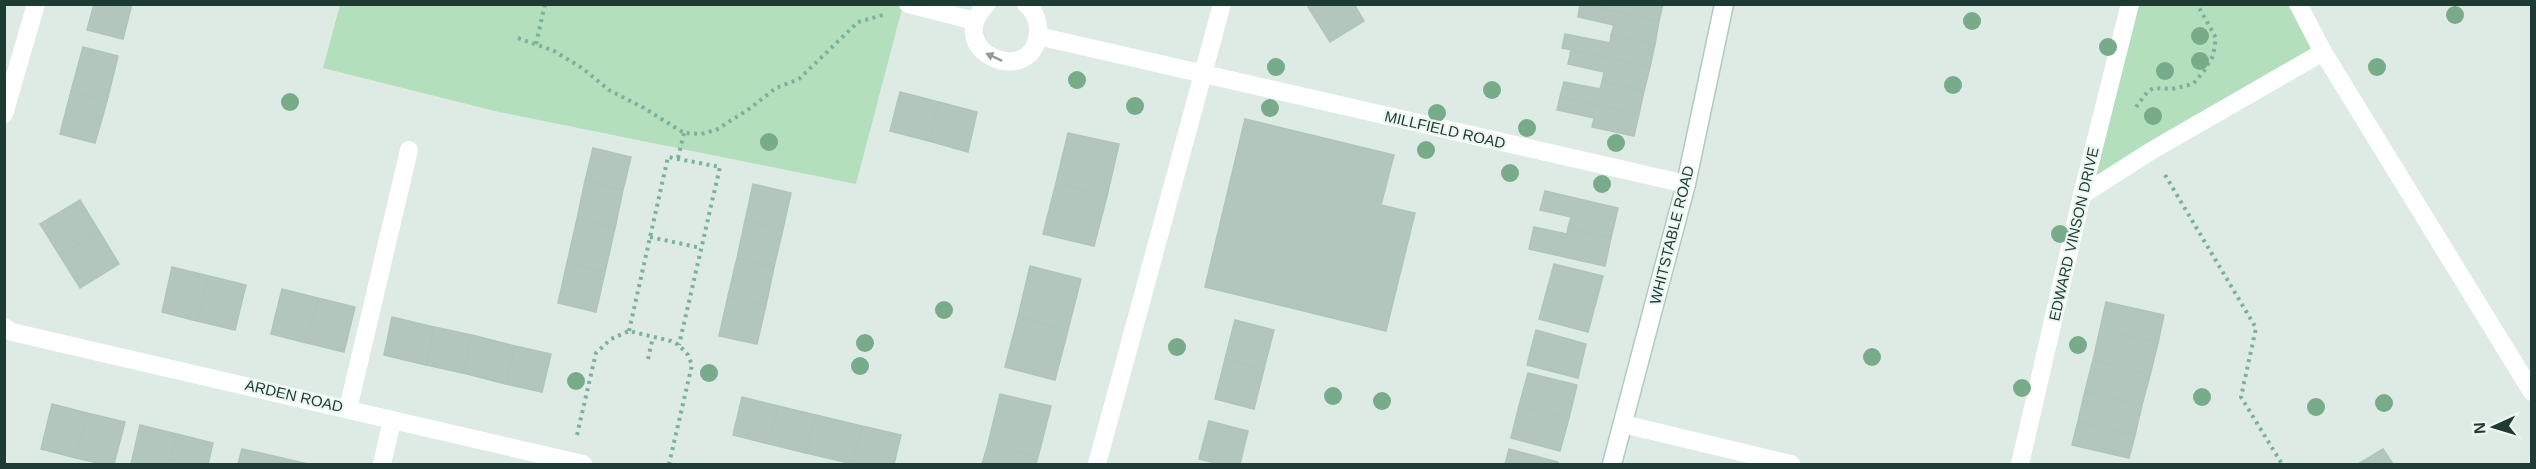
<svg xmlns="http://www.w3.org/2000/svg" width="2536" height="469" viewBox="0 0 2536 469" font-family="Helvetica,sans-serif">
  <rect width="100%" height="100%" fill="#ddebe4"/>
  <path fill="#b3dfbd" d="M340,5H903L856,184L499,112L323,68Z
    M2130,5H2298L2323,52L2082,195Z"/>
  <path fill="#b2c6bd" stroke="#afc5bb" stroke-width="1.5" d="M94,4H132L123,39L87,30Z
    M1312,4H1354L1364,21L1330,42L1308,7Z
    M1580,4L1659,21L1655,44L1611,35L1614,25L1578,17Z
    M1584,4H1663L1659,21Z
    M1565,34L1610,43L1611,35L1655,44L1650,67L1562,48Z
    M83,47L118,56L107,101L71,91Z
    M1571,50L1650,67L1644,91L1602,82L1604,72L1568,64Z
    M1564,82L1600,89L1602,82L1644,91L1639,114L1560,97Z
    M71,91L107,101L95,143L60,134Z
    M900,92L939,102L929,141L890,131Z
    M1560,97L1639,114L1634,136L1592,127L1594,118L1557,110Z
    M939,102L977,112L968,152L929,141Z
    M1245,119L1394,155L1381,205L1415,213L1386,331L1205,287Z
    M1068,133L1119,144L1107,196L1056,183Z
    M593,148L631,157L623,190L585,181Z
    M585,181L623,190L615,228L577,219Z
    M1056,183L1107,196L1094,246L1043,234Z
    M753,184L791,193L783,229L745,221Z
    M1545,191L1618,208L1611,238L1568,228L1571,217L1540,210Z
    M80,200L99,231L60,256L40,224Z
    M577,219L615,228L605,272L567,263Z
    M745,221L783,229L774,267L737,258Z
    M1534,227L1567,234L1568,228L1611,238L1605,266L1529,249Z
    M99,231L119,264L80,288L60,256Z
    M737,258L774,267L766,305L728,296Z
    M567,263L605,272L596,312L558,303Z
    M1554,264L1603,276L1588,332L1539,319Z
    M1030,266L1081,279L1068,330L1018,317Z
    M172,267L209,276L197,321L162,312Z
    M209,276L246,285L235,330L197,321Z
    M282,289L318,298L307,343L271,334Z
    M728,296L766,305L757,344L719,336Z
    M318,298L355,307L344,352L307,343Z
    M2106,302L2164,315L2158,343L2100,329Z
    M392,317L434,327L426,365L384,355Z
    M1018,317L1068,330L1055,380L1005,367Z
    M1235,320L1274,330L1264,369L1225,359Z
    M434,327L472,335L463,373L426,365Z
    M2100,329L2158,343L2150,375L2093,360Z
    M1536,330L1586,344L1578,378L1527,365Z
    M472,335L515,346L506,384L463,373Z
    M515,346L551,354L542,392L506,384Z
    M1225,359L1264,369L1254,409L1215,399Z
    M2093,360L2150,375L2142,405L2085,391Z
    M1528,373L1577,385L1569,418L1519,406Z
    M2085,391L2142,405L2135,435L2078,421Z
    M1000,394L1051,406L1038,457L988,444Z
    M742,397L778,406L769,444L733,435Z
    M52,404L87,413L76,458L41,449Z
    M778,406L816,415L806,453L769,444Z
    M1519,406L1569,418L1560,451L1511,438Z
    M87,413L125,422L114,464H102L76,458Z
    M816,415L862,426L853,464L806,453Z
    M1209,421L1248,431L1240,464H1219L1199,459Z
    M2078,421L2135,435L2129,458L2072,445Z
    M140,425L177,434L169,464H131Z
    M862,426L901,435L894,464H853Z
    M177,434L213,443L208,464H169Z
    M988,444L1038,457L1036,464H982Z
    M242,449L274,456L272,464H238Z
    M1509,449L1558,462V464H1505Z
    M2383,449L2393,464H2358Z
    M274,456L308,464H272Z"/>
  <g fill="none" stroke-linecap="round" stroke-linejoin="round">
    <g stroke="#afccc0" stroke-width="21">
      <path id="secondary" d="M1612,464L1686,184L1724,4"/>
    </g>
    <path stroke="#7ab29e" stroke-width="4" stroke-dasharray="3 4.5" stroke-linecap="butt" d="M518,38L554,51L582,68L609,90L644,108L684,133L701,134L716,130L749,109L776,88L799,79L858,22L883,15
      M536,44L545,4
      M2136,107L2148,91L2154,88L2172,89L2193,84L2204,71L2213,56L2216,38L2197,4
      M678,158L684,133
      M2165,175L2256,328L2241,397L2282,464
      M650,237L701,248
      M629,331L668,157L720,167L679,345
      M648,359L653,337
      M577,435L596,353L611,339L629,331L671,341L679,345L688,355L692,365L669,464"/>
    <path stroke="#fff" stroke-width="18" d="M908,4L975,21
      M348,409L409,150"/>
    <path stroke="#fff" stroke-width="18" d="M987,4C940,51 1033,90 1038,33C1039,21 1035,12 1026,4
      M2298,4L2323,52L2532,392
      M1038,36L1686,184
      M4,114L36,4
      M2082,195L2151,151L2323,52
      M4,327L12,332L583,464
      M1623,424L1791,464
      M382,464L392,421
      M1097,464L1222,4
      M2020,464L2082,195L2130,4"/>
    <use href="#secondary" stroke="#fff" stroke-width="18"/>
  </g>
  <g fill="#77ab8a">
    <circle cx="2455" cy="15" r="9"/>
    <circle cx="1972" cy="21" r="9"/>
    <circle cx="2200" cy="36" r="9"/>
    <circle cx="2108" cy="47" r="9"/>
    <circle cx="2200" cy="61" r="9"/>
    <circle cx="1276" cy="67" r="9"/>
    <circle cx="2377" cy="67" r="9"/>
    <circle cx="2165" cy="71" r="9"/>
    <circle cx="1077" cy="80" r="9"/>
    <circle cx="1953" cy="85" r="9"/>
    <circle cx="1492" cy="90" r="9"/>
    <circle cx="290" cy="102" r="9"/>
    <circle cx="1135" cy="106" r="9"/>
    <circle cx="1270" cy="108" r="9"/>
    <circle cx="1437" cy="113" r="9"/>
    <circle cx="2153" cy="116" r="9"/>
    <circle cx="1527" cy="128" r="9"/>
    <circle cx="769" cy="142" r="9"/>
    <circle cx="1616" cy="143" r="9"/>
    <circle cx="1426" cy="150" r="9"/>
    <circle cx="1510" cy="173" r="9"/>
    <circle cx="1602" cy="184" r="9"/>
    <circle cx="2060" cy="234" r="9"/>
    <circle cx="944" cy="310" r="9"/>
    <circle cx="865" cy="343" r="9"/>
    <circle cx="2078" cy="345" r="9"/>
    <circle cx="1177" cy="347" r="9"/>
    <circle cx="1872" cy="357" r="9"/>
    <circle cx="860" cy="366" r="9"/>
    <circle cx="709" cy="373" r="9"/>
    <circle cx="576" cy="381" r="9"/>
    <circle cx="2022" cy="388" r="9"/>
    <circle cx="1333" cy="396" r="9"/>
    <circle cx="2202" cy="397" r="9"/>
    <circle cx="1382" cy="401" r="9"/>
    <circle cx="2384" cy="403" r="9"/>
    <circle cx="2316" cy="407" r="9"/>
  </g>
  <defs><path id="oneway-solid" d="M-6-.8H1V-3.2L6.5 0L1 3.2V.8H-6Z" transform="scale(1.5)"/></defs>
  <use fill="#8e9d98" href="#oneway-solid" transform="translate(994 57) rotate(-155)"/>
  <g text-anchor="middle" stroke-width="4.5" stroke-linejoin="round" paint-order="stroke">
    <g font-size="15" fill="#1d3b32" stroke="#edf7f2">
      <text transform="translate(1445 130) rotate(13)" y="5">MILLFIELD ROAD</text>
      <text transform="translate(2074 234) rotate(-77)" y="5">EDWARD VINSON DRIVE</text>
      <text transform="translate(1672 235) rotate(-76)" y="5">WHITSTABLE ROAD</text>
      <text transform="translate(294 396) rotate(13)" y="5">ARDEN ROAD</text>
    </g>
  </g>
  <rect width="2536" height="469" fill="none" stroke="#1d3b32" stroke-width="12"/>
  <g transform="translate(2494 427) rotate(266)" stroke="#edf7f2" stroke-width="4.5" paint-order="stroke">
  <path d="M0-4.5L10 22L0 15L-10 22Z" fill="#1d3b32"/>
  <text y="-9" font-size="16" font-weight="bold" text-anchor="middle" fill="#1d3b32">N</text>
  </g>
</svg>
